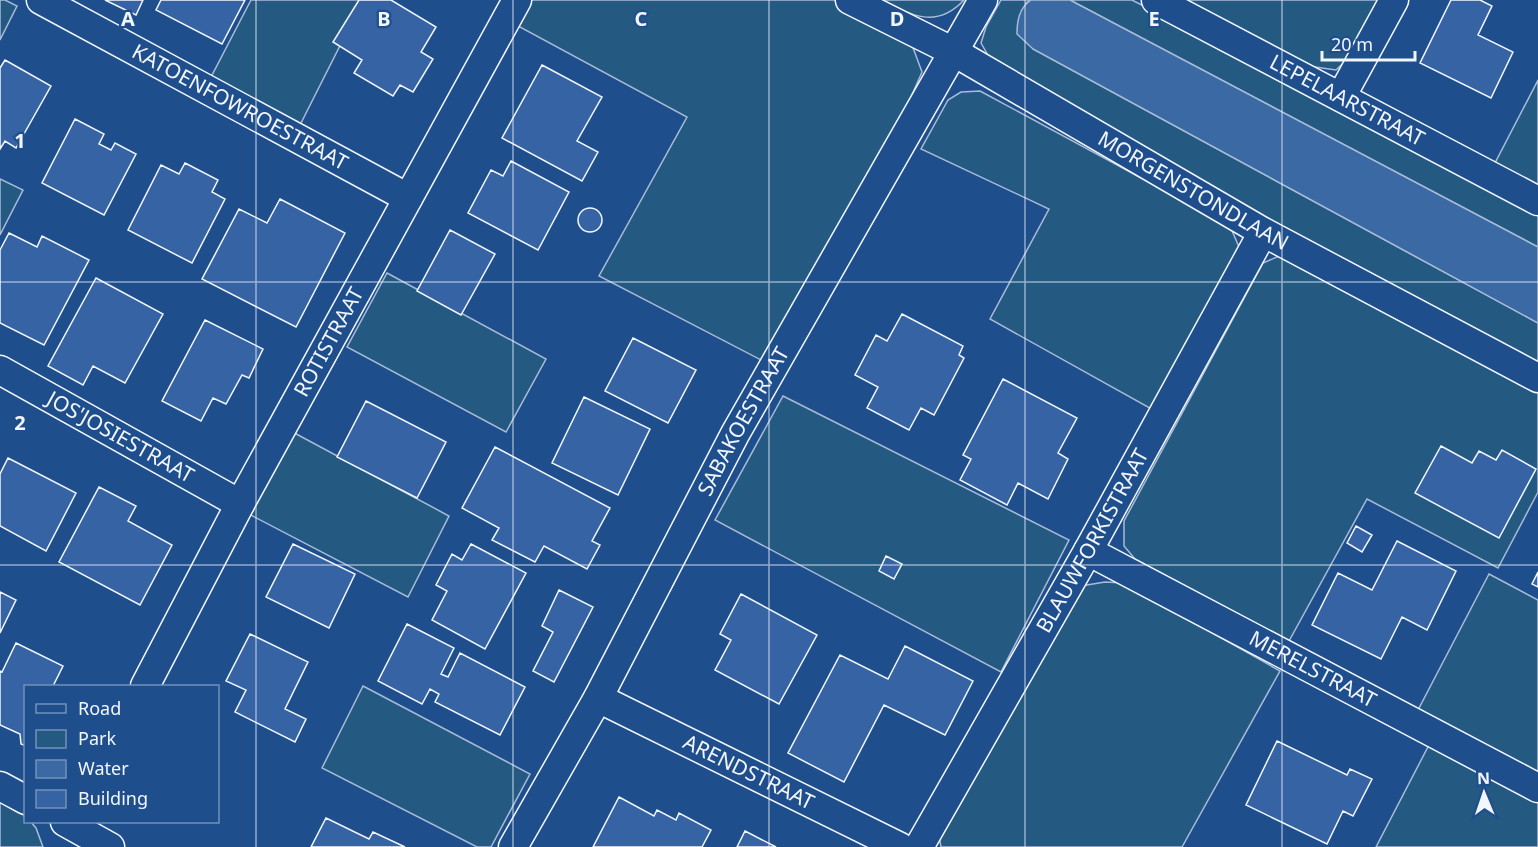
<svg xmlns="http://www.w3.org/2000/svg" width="1538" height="847" viewBox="0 0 1538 847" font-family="'Noto Sans',sans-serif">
  <rect width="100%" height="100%" fill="#1f4e8c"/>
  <path fill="#245a82" stroke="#a8bbd7" stroke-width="1.5" d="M0,0H5L17,6L0,40Z
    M251,0H363L299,127L209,81Z
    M532,0H840L912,45L922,72L911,97L765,362L599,276L687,117L518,26Z
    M882,0H964C937,29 912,16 882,0Z
    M1001,0H1031L1026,3L1033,49L1538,323V362L1124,142L989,57L981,43L986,27Z
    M1070,0H1132L1216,43L1538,215V247Z
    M1181,0H1383L1356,51L1336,70L1308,66Z
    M1538,80V186L1495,163Z
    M980,91L1230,226L1239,247L1155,411L990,319L1049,209L921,149L948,100L961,92Z
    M0,179L23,190L0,235Z
    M1286,253L1538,388V492L1498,568L1367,499L1289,641L1135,559L1124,546V521L1263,263Z
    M387,273L546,359L506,432L347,347Z
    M783,396L1069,540L1001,672L715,520Z
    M287,429L449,516L408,597L243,511Z
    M1489,574L1538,600V776L1417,712Z
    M1105,582L1124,583L1280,671L1182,847H941L939,836L1081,586Z
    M363,686L530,774L491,847H477L322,768Z
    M1430,743L1538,802V847H1376Z
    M0,801L23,813L26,822H31L36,828L43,847H0Z"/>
  <path fill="#3b69a3" stroke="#a8bbd7" stroke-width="1.5" d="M1031,0H1070L1538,247V323L1033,49L1017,34C1017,21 1019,8 1031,0Z"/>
  <path fill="#3563a3" stroke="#f2f6ff" stroke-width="1.5" d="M105,0H143L136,15Z
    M161,0H245L222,44L156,10Z
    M359,0H391L436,27L421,52L433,59L413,92L400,85L393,96L354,73L362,60L333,42Z
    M1451,0H1480L1492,6L1478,35L1513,52L1491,98L1420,63Z
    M5,60L51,86L16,148L5,141L0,149V68Z
    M542,65L602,97L577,141L598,152L582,181L502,138Z
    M75,119L104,134L99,144L111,150L115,143L136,154L104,215L42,183Z
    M511,161L569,192L538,250L468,213L491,170L503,176Z
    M185,163L218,180L212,192L225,199L192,263L128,230L161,165L179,174Z
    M280,199L345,233L296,327L202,279L239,209L267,223Z
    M578 220a12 12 0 1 1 24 0a12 12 0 1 1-24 0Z
    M450,230L495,254L461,315L417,291Z
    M9,233L37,247L42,236L89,260L44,345L0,323V250Z
    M96,278L163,314L125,383L93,366L83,385L48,366Z
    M902,314L963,346L959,355L964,358L934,415L921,408L909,430L867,408L878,387L855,375L876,335L887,341Z
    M205,320L263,349L249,378L242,375L226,404L213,398L201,421L162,401Z
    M633,338L696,370L668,423L605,391Z
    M1003,379L1077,418L1058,453L1068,459L1048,499L1018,483L1007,505L960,480L971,459L963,455Z
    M584,397L650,429L618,495L552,463Z
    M366,401L446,442L417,498L337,457Z
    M1441,446L1472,463L1479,451L1496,460L1502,450L1536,469L1499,538L1415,493Z
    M495,447L610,508L592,541L600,545L587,569L544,546L535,562L492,540L499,528L462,508Z
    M8,458L76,493L46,551L0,526V474Z
    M99,487L136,506L128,521L172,545L140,605L59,562Z
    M1356,526L1372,535L1362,552L1347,543Z
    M1397,541L1456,571L1427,630L1402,617L1381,659L1312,625L1338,573L1372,590Z
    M293,544L355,574L329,628L266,597Z
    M471,544L526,573L485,649L432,620L447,591L436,585L452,554L462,560Z
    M886,556L902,564L894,579L879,571Z
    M1538,572V587L1532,584Z
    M559,590L593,607L554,682L533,671L553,632L542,626Z
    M0,592L16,600L0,633Z
    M741,594L817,635L779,704L715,670L731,640L720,634Z
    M407,624L454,648L441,674L448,677L460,653L525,687L500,735L435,702L439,694L430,689L422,704L378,681Z
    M250,634L308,662L285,709L306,719L295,742L235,712L246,690L226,681Z
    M16,643L63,666L53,686H26V746L21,744L20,734L0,725V671L2,672Z
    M905,646L973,681L945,735L884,705L844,782L788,753L840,655L888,679Z
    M1277,741L1347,775L1350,769L1372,779L1353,816L1343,811L1327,844L1246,805Z
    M619,797L654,816L657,810L676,820L679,813L711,830L702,847H593Z
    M326,818L369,839L373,832L405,847H311Z
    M745,831L776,847H737Z"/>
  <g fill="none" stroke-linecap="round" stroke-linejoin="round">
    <g stroke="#f2f6ff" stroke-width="31">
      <g id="street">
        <path id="s1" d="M41,0L408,198"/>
        <path id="s2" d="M850,0L954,52L1263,232L1538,378"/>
        <path id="s3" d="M1156,0L1538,201"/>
        <path d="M1341,97L1394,0"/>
        <path id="s4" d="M0,370L240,504"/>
        <path id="s5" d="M1088,551L1538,788"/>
        <path id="s6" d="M145,686L240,504L517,0"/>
        <path id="s7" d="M598,698L900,847"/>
        <path d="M0,786L26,800"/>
        <path d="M65,822L110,847"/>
        <path id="s8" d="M513,847L598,698L735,434L983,0"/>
        <path id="s9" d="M919,847L1088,551L1263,232"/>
      </g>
    </g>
    <use href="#street" stroke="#1f4e8c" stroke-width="28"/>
  </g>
  <path fill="none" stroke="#f2f6ff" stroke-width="1.5" stroke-opacity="0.55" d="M256,0V847M513,0V847M769,0V847M1025,0V847M1282,0V847M0,282H1538M0,565H1538"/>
  <g text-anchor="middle" stroke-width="4.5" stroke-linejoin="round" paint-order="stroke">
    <g font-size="21" fill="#f2f6ff" stroke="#1f4e8c">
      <text dy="7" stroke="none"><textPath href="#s3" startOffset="216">LEPELAARSTRAAT</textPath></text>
      <text dy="7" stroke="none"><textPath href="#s1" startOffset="226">KATOENFOWROESTRAAT</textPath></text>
      <text dy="7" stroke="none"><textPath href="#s2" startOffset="393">MORGENSTONDLAAN</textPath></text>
      <text dy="7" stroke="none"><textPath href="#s6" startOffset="390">ROTISTRAAT</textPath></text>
      <text dy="7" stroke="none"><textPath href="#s8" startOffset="484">SABAKOESTRAAT</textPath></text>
      <text dy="7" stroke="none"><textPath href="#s4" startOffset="138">JOS'JOSIESTRAAT</textPath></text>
      <text dy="7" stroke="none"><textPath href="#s9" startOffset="352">BLAUWFORKISTRAAT</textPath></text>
      <text dy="7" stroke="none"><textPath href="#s5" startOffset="254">MERELSTRAAT</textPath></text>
      <text dy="7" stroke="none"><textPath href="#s7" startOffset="168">ARENDSTRAAT</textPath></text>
    </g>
  </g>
  <g font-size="20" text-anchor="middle" font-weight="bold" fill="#f2f6ff" stroke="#1f4e8c" stroke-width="4.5" stroke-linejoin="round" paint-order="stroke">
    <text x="128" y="26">A</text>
    <text x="384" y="26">B</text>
    <text x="641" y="26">C</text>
    <text x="897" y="26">D</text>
    <text x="1154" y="26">E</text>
    <text x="20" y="148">1</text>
    <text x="20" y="430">2</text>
  </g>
  <rect x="24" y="685" width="195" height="138" fill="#1f4e8c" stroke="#7391ba" stroke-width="1.5"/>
  <rect x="36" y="704" width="30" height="9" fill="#1f4e8c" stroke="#7391ba" stroke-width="1.5"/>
  <text x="78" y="715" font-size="18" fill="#f2f6ff">Road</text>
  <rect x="36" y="730" width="30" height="18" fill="#245a82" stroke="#7391ba" stroke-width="1.5"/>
  <text x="78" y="745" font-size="18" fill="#f2f6ff">Park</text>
  <rect x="36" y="760" width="30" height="18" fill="#3b69a3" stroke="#7391ba" stroke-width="1.5"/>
  <text x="78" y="775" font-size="18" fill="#f2f6ff">Water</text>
  <rect x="36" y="790" width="30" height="18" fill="#3563a3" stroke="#7391ba" stroke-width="1.5"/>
  <text x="78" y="805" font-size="18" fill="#f2f6ff">Building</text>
  <g transform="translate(1484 793) rotate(358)" stroke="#1f4e8c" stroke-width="4.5" paint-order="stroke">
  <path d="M0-4.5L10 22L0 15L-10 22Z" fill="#f2f6ff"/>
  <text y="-9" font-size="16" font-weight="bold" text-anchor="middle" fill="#f2f6ff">N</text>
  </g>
  <path d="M1322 51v9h93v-9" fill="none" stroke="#f2f6ff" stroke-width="3"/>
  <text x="1331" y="51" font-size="18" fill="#f2f6ff" stroke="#1f4e8c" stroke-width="4.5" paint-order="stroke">20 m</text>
</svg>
